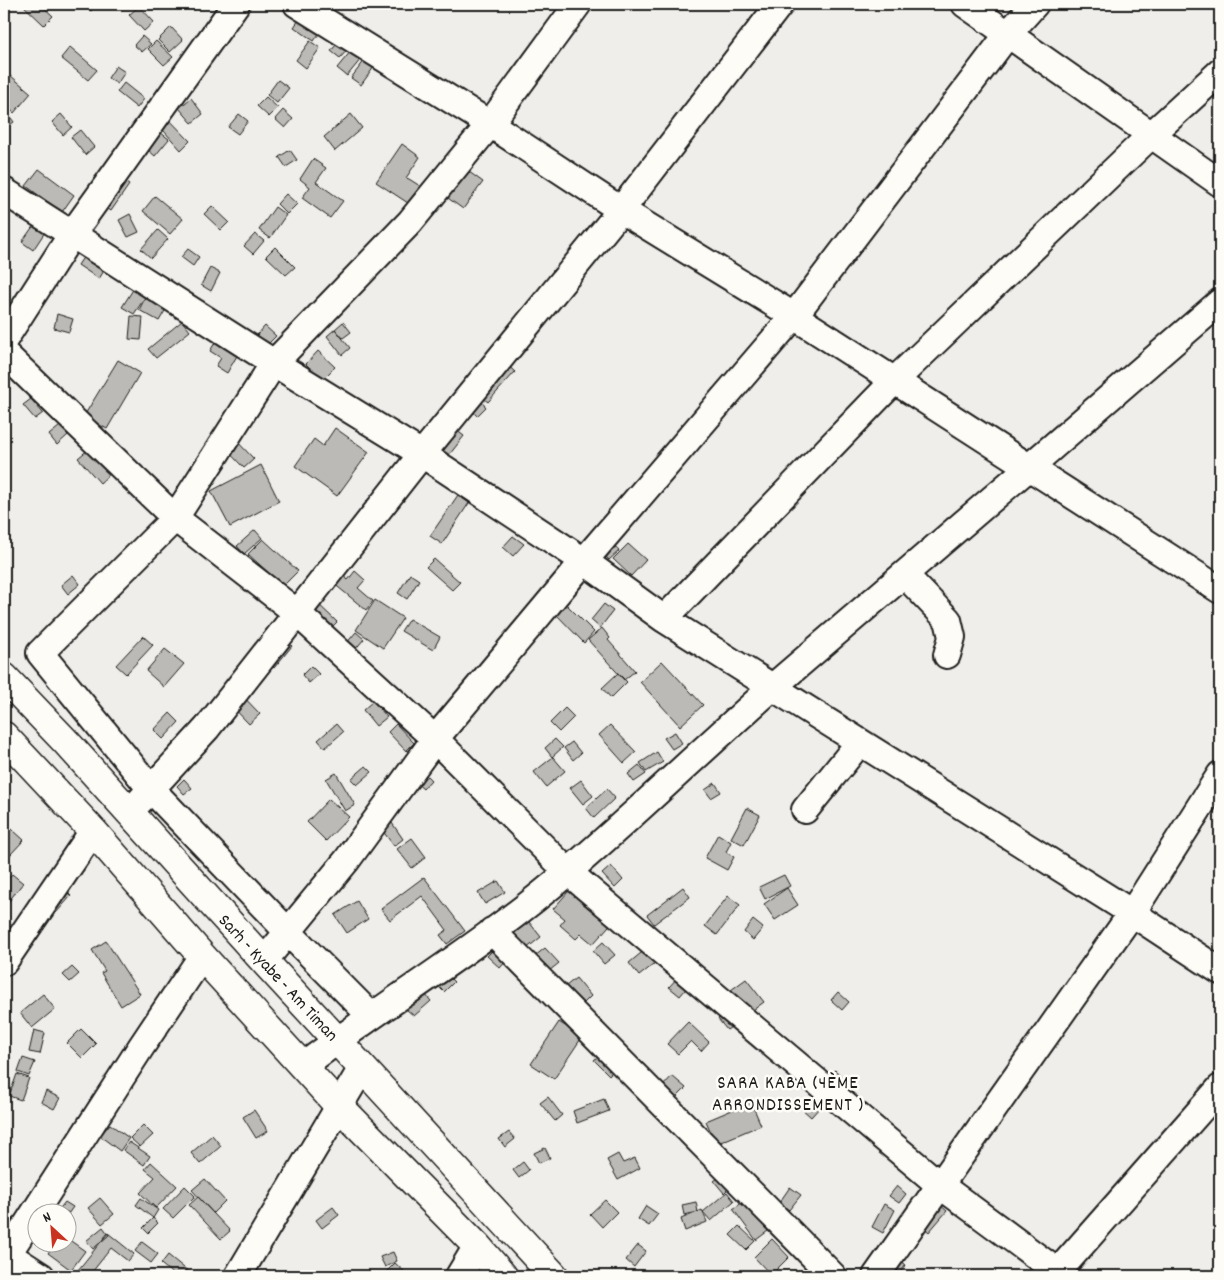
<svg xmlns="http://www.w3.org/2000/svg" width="1224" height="1280" viewBox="0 0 1224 1280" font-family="Dekko,sans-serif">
  <rect width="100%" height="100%" fill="#f0eeea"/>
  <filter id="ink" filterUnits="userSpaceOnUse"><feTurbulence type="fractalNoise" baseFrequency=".02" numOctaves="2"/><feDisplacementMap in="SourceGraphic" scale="10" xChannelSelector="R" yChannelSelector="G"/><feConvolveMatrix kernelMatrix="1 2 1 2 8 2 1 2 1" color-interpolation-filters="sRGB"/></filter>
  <g filter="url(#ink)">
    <path fill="#bbbab6" stroke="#1c1c1c" d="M22,4H40L53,16L44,25Z
      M83,4H97L91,11Z
      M139,6L154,22L144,31L129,15Z
      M301,17L321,31L314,41L294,27Z
      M171,27L183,40L170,52L158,40Z
      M142,36L151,44L142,52L134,45Z
      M340,40L349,48L340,58L331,51Z
      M156,41L173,57L164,65L148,49Z
      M310,41L320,48L306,68L296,60Z
      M70,47L97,70L88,80L61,58Z
      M351,51L361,59L347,76L337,68Z
      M365,60L374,67L361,85L351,78Z
      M116,66L125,72L117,84L108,78Z
      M11,76L31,93L14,113L4,104V84Z
      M278,80L289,88L277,103L267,95Z
      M124,83L144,99L137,108L117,92Z
      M266,97L278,108L269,117L257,106Z
      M191,98L203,114L192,123L179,108Z
      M283,110L293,119L285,128L275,119Z
      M163,113L190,141L181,150L155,121Z
      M8,114L14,122L4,129V117Z
      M61,114L72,127L63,135L52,122Z
      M239,114L248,121L238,134L228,127Z
      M351,114L362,128L335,151L324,137Z
      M80,130L94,147L85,155L71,137Z
      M161,133L169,139L155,156L147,149Z
      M402,144L420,157L406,178L409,179L420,186L408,203L376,182Z
      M290,150L297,160L286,167L279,157Z
      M313,159L326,168L316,182L343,201L330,218L302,198L310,187L300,179Z
      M454,161L483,182L463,209L434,188Z
      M39,169L74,195L62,212L26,186Z
      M117,177L129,185L111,211L99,202Z
      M286,194L297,204L287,214L277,204Z
      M155,196L183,219L170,234L143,211Z
      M212,206L229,222L221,230L204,214Z
      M275,207L286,215L270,238L259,230Z
      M130,214L139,232L128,237L119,220Z
      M34,225L45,232L33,250L22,242Z
      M158,230L168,239L151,258L141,249Z
      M255,234L264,241L253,254L244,246Z
      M275,247L295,267L286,275L266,256Z
      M188,249L199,257L193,266L181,257Z
      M84,256L105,269L99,279L78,265Z
      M210,268L220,273L211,291L201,285Z
      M134,288L146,296L134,314L122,307Z
      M145,298L166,309L159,321L139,310Z
      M57,314L73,319L69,332L54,328Z
      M131,316L143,317L141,340L129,339Z
      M182,321L190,331L156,358L148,349Z
      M343,322L351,332L343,338L335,329Z
      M265,326L276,336L268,344L257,335Z
      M335,329L350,348L342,355L327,336Z
      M216,341L238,354L227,373L216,366L221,358L210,351Z
      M318,351L335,367L322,380L306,364Z
      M118,360L140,373L107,429L84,416Z
      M503,361L515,372L488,402L476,392Z
      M476,396L486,407L477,416L467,405Z
      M31,399L43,413L35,419L23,405Z
      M60,426L68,435L57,445L49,435Z
      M452,427L464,436L446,459L434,449Z
      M335,428L369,452L337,496L295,466L314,439L323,446Z
      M232,436L254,459L244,468L222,445Z
      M89,449L111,473L100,483L78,458Z
      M261,465L279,501L230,527L211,491Z
      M458,495L469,503L442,544L430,536Z
      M255,530L262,538L244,554L237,546Z
      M513,536L524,544L513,556L503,547Z
      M263,539L298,571L283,586L248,554Z
      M610,541L619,551L609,560L600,550Z
      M628,544L646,560L631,576L613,559Z
      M434,559L460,582L452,590L426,567Z
      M335,569L348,580L355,571L365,580L358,588L373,601L366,610L327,578Z
      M410,574L419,580L407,599L398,593Z
      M73,575L80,584L68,594L61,585Z
      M313,599L337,622L328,631L304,608Z
      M375,600L403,618L383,648L356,630Z
      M565,603L594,632L584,643L555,613Z
      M604,604L613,611L600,628L591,620Z
      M409,619L440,637L433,650L401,631Z
      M602,628L610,638L608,640L635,671L624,680L588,640Z
      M356,632L364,639L353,652L345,645Z
      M143,636L153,645L126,674L116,665Z
      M282,637L292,646L274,668L263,659Z
      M165,649L184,664L164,687L146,671Z
      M662,661L703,705L680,726L640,682Z
      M311,666L319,674L309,683L302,675Z
      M618,673L627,682L611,698L602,688Z
      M238,691L260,714L249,724L227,701Z
      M373,701L387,717L376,726L363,710Z
      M565,708L574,717L559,732L550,723Z
      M170,713L179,722L163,739L154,730Z
      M336,724L343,732L325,748L318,740Z
      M396,724L414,743L406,751L388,732Z
      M610,725L636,752L624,763L599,735Z
      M675,732L682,743L672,749L664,738Z
      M555,739L563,747L552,757L545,748Z
      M572,742L581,753L573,760L564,748Z
      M657,752L663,762L646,772L640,763Z
      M553,757L565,771L546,787L534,772Z
      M639,765L646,774L634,782L628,774Z
      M366,766L372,772L357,785L351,779Z
      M423,772L431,780L423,789L414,781Z
      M336,773L355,805L345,811L326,779Z
      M184,779L192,788L184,794L177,786Z
      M581,780L593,796L583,804L570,788Z
      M715,783L721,792L711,798L705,790Z
      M607,789L615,798L594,818L586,808Z
      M329,799L349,817L326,841L307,822Z
      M747,808L760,815L744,845L731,838Z
      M4,822L24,840L9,856L4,850Z
      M392,823L403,839L394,846L382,830Z
      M718,834L731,842L726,852L734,857L727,870L705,858Z
      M412,838L426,857L412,868L397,849Z
      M611,866L623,880L615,888L602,874Z
      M12,874L23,883L5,906L4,884Z
      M784,875L790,886L765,899L759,887Z
      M424,877L465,931L447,944L440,935L447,930L422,896L390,920L381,909Z
      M498,881L505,892L485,904L478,893Z
      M58,883L71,896L56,913L41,899Z
      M576,883L616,918L593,944L581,934L576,939L560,925L565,919L553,909Z
      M683,887L690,897L654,924L647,915Z
      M787,888L798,905L775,920L764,904Z
      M728,896L740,905L717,935L705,926Z
      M357,901L368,919L347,933L335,915Z
      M525,917L541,937L526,949L510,930Z
      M753,920L763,928L753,940L744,932Z
      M106,941L140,994L121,1006L101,973L105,971L92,950Z
      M603,942L615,955L604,964L593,951Z
      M496,947L509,958L500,968L487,956Z
      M545,948L559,963L549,971L535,956Z
      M647,948L658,961L639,976L629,963Z
      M72,967L79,974L70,982L63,975Z
      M446,974L454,982L444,992L436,984Z
      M679,976L690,984L680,996L669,987Z
      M576,978L591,996L582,1005L566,986Z
      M746,979L764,1002L749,1013L731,990Z
      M838,992L849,1002L842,1010L831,1000Z
      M424,993L431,1001L414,1016L406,1009Z
      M43,994L55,1009L32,1028L20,1013Z
      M725,1013L734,1025L727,1030L718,1019Z
      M559,1022L582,1037L554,1079L531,1064Z
      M688,1022L709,1042L701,1051L691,1041L678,1054L667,1044Z
      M81,1029L96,1044L82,1058L67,1043Z
      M34,1030L45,1033L40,1054L29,1052Z
      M602,1053L616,1068L609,1075L594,1060Z
      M23,1058L35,1062L29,1076L18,1072Z
      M835,1070L849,1083L842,1091L827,1078Z
      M17,1074L29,1078L21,1100L9,1096Z
      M672,1076L686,1088L676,1098L663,1086Z
      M46,1091L60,1098L54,1109L41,1102Z
      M4,1095L7,1096L4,1113Z
      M548,1097L562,1115L555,1121L540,1103Z
      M812,1097L821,1106L811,1117L801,1108Z
      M604,1099L609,1111L577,1123L573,1111Z
      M751,1102L761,1125L716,1144L706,1121Z
      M254,1110L268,1131L256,1138L243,1117Z
      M110,1124L129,1138L120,1151L100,1136Z
      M143,1125L153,1135L140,1147L130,1138Z
      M509,1132L515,1139L505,1147L499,1139Z
      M212,1135L221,1146L200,1164L191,1153Z
      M129,1142L150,1156L144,1165L123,1150Z
      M545,1148L550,1158L539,1163L534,1153Z
      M618,1154L623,1163L635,1158L640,1168L618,1180L607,1160Z
      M151,1162L177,1186L156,1208L140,1193L155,1177L145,1169Z
      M523,1162L529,1170L519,1178L513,1170Z
      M723,1174L732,1185L724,1193L714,1181Z
      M205,1179L225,1201L213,1213L192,1190Z
      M185,1186L195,1196L173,1218L163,1209Z
      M897,1186L906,1194L899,1203L889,1196Z
      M790,1187L801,1195L789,1210L779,1203Z
      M727,1192L734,1201L711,1221L703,1212Z
      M198,1197L230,1231L221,1239L189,1205Z
      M100,1198L114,1214L102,1224L88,1208Z
      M141,1198L158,1210L153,1218L136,1205Z
      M749,1198L772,1228L756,1240L733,1209Z
      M605,1200L617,1212L602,1227L590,1214Z
      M65,1202L73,1207L68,1214V1212H57Z
      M696,1202L698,1212L684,1215L682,1205Z
      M884,1204L895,1210L883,1233L872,1227Z
      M939,1204L947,1211L929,1232L921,1225Z
      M646,1206L658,1214L649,1226L638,1219Z
      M333,1207L339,1215L322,1228L316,1220Z
      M702,1210L707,1222L685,1231L681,1219Z
      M153,1218L158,1223L148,1233L143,1228Z
      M739,1226L755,1241L746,1250L730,1235Z
      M103,1227L109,1235L93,1249L86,1241Z
      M108,1233L134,1254L128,1261L111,1248L89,1276H86L78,1270Z
      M68,1239L85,1251L71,1270L48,1253L56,1242H68Z
      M772,1239L789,1257L771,1275L754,1257Z
      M142,1242L158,1254L151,1263L135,1251Z
      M638,1245L646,1251L634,1267L626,1260Z
      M393,1252L397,1261L385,1267L380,1257Z
      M168,1255L194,1276H175L161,1264Z
      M898,1258L906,1265L897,1276H885Z
      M395,1263L409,1276H389L385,1273Z
      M642,1270L646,1276H633Z"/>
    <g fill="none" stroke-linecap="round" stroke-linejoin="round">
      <g stroke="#1c1c1c" stroke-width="30">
        <path id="minor" d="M297,4L490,124L621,210L794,316L1220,590
          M965,4L1220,183
          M4,191L274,363L422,454L584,561L664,619L1132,913L1220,971
          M4,340L72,234L236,4
          M4,353L175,518L296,612L435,739L568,872L941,1186L1063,1276
          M905,575L948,620L952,637L947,655
          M664,619L894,381L1151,135L1220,72
          M140,801L207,728L422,454L621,210L780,4
          M805,810L860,742
          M492,931L833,1276
          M264,961L347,860L435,739L584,561L794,316L1008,34L1035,4
          M4,962L93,831
          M371,1016L288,932L151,789L40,653L175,518L274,363L410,222L490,124L578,4
          M303,1066C390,1000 486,943 569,871C639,811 705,747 774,686C923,558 1072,431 1220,302
          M4,1252L41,1276
          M4,1260L141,1047L202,956
          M238,1276L362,1068
          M459,1276L477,1246
          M876,1276L1132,913L1220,775
          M1054,1276L1220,1088"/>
      </g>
      <g stroke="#1c1c1c" stroke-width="31">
        <path id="highway" d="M4,677L67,743L264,961L554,1276
          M4,736L93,831L202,956L339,1106L477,1246L503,1276"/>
      </g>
      <use href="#minor" stroke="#fdfcf7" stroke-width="26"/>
      <use href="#highway" stroke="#fdfcf7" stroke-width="28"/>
    </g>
  </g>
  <g text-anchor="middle" stroke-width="5" stroke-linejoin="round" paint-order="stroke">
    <g font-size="18" fill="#1c1c1c" stroke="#fdfcf7">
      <text transform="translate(279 977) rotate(47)" y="6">Sarh - Kyabe - Am Timan</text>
    </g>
    <g font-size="19" letter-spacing="1" fill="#1c1c1c" stroke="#fdfcf7">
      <text x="788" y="1088">SARA KABA (4ÈME<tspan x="788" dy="22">ARRONDISSEMENT )</tspan></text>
    </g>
  </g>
  <rect width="1224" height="1280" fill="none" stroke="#fdfcf7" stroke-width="20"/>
  <rect x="10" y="10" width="1204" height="1260" fill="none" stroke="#1c1c1c" stroke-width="2" filter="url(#ink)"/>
  <g transform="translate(52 1228) rotate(334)"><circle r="24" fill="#fdfcf7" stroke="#a3a29f"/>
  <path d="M0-4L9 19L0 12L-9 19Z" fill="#c8321e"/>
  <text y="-8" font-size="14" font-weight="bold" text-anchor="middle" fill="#1c1c1c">N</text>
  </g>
</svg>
